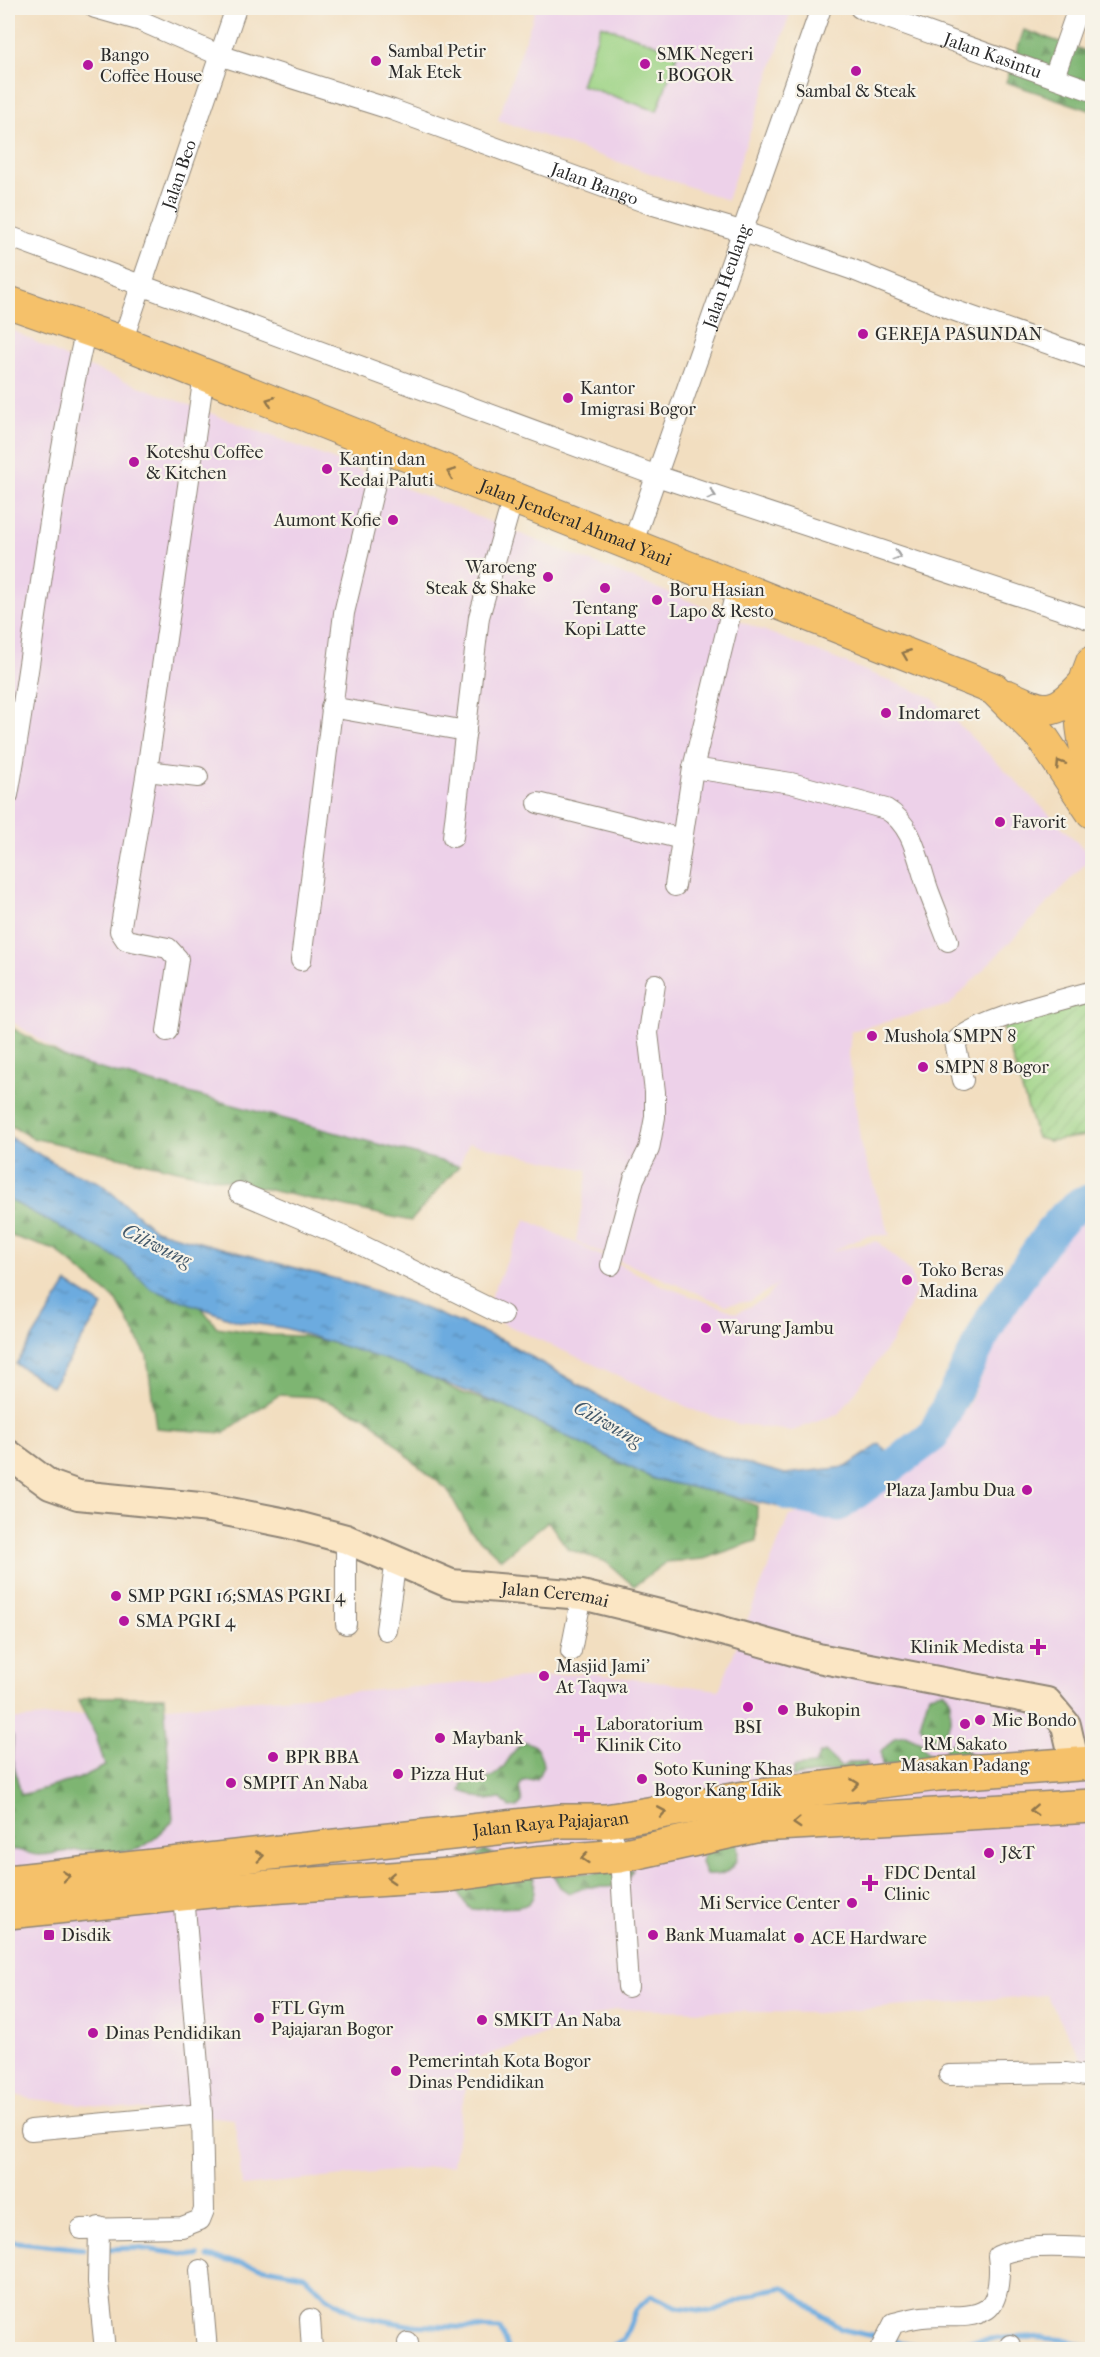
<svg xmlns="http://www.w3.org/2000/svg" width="1100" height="2357" viewBox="0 0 1100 2357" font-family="'IM FELL French Canon',serif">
  <defs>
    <pattern id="forest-firs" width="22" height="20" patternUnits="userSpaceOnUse" patternTransform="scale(1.5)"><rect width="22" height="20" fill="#7eb572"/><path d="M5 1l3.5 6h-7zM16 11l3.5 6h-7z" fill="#67935e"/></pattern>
    <pattern id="garden-furrows" width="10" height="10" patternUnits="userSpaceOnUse" patternTransform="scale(1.5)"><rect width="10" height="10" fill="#9dd385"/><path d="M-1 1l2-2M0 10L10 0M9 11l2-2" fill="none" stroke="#87b573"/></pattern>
    <pattern id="water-ripples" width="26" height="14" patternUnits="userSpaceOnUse" patternTransform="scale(1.5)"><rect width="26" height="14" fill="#6cabdf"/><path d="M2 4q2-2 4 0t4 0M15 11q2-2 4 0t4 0" fill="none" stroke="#598bb5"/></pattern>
  </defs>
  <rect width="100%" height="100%" fill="#f7f3e8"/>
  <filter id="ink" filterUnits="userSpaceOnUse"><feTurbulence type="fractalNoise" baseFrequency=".0167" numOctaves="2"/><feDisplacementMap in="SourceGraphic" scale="12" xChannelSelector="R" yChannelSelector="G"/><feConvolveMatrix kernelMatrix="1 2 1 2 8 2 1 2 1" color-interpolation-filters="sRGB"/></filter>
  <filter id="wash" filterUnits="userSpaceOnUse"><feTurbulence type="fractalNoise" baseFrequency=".008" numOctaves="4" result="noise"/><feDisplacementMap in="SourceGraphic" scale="24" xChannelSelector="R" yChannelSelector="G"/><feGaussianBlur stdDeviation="1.35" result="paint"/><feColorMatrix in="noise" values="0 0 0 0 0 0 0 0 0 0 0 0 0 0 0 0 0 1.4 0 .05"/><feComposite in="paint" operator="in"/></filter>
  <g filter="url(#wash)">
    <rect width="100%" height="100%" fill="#f2dec0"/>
    <path fill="#edd1e9" d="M536,8H792L727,200L498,120Z
      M8,328L73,361L332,459L931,697L1092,857L949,1005L851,1031L849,1054L861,1147L890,1235L866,1236L832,1251L877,1241L911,1272L916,1292L891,1343L840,1413L792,1431L738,1424L696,1411L483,1314L526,1219L663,1286L737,1313L766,1298L778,1284L751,1301L725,1305L576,1242L588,1170L469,1143L459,1166L245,1130L81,1067L8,1019Z
      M1092,1213V2077L1046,1995L817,2013L615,2009L469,2062L453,2165L242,2186L235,2119L31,2099L8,2093V1720L588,1673L719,1690L789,1516L883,1489L967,1408L1032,1268Z"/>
    <path fill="#9dd385" stroke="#647f58" stroke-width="1.5" d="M601,25L678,52L657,111L581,85Z"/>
    <path fill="url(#forest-firs)" stroke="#54704e" stroke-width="1.5" d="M1024,30L1092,53V111L1006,82Z
      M8,1026L71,1061L459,1166L411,1221L32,1138L8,1124Z
      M8,1193L196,1301L217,1327L270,1335L302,1336L395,1357L459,1392L506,1407L654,1479L721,1493L757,1506L756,1541L704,1559L666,1562L634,1586L606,1562L568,1549L548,1521L501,1559L470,1530L447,1489L419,1467L369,1418L317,1397L279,1395L223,1433L156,1428L147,1356L117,1301L55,1250L8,1235Z
      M943,1691L950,1698L951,1721L943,1735L935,1738L926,1734L920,1725L929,1694Z
      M89,1697H164L173,1821C132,1863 133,1849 81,1850C67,1850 53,1855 39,1855C28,1855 19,1847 8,1850V1732L13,1736L12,1758L21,1795L78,1779L105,1766L96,1736L78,1701Z
      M905,1735L921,1742C926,1753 930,1756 943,1756L946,1746L955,1741L966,1749L972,1757L882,1766L881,1752L895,1737Z
      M524,1742C536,1742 542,1755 543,1766L537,1779L523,1781L519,1787L522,1802L517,1807L510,1808L500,1798L487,1800L461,1791L465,1777L483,1781C512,1769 505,1754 524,1742Z
      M825,1752L841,1767L851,1762H866L868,1766L792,1777L794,1767L814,1765L820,1754Z
      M736,1841C743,1864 728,1877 706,1875L701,1862L705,1848Z
      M485,1850L534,1877C538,1913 519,1906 493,1908C486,1908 476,1912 470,1908C465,1904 459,1895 457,1889L472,1857Z
      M633,1870C620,1893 607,1886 587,1887C581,1888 576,1892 569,1893L560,1887L553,1875Z"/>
    <path fill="url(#garden-furrows)" stroke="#647f58" stroke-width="1.5" d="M1092,992V1135L1049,1141L1037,1138L1003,1028Z"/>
    <path fill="url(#water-ripples)" stroke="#4c6b85" stroke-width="1.5" d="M8,1136L63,1168L100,1183L155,1230L351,1283L411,1303L504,1341L656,1429L723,1457L785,1474L846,1467L880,1444L902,1469L864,1491L823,1507L793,1510L654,1479L506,1407L387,1360L285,1328L237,1321L151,1289L121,1260L8,1199Z
      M67,1283L103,1306L52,1387L16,1364Z"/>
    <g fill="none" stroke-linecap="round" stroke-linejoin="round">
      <path stroke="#6cabdf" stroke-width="5" d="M8,2241L84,2249
        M103,2249L137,2248L198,2256
        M208,2257L304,2275L326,2296L360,2316L408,2325L500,2329L508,2350
        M890,2340L927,2347L990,2339L1028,2337L1068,2340L1092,2348
        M605,2350L624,2339L636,2310L651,2296L678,2307L711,2312L763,2291L784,2287L841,2329L881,2338"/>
      <path stroke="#6cabdf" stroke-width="33" d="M788,1494L839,1505L933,1436L993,1316L1050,1233L1066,1215L1081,1203L1092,1200"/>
    </g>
  </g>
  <g filter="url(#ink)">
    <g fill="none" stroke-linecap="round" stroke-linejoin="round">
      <g stroke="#8e8476" stroke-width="22">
        <g id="street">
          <path id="s1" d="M95,8L141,21L219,55L393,110L650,204L741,231L851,269L950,309L1092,359"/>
          <path id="s2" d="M860,8L1092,91"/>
          <path d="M1054,77L1078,8"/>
          <path d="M8,236L657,476L1092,620"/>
          <path id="s3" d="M122,342L236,8"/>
          <path id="s4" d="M632,545L821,8"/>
          <path d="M331,707L466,731"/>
          <path d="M693,768L791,783L886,809C915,826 918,863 929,892C935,908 942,925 948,941"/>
          <path d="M147,771L198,777"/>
          <path d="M8,795C36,640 50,483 86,329"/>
          <path d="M538,803L682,839"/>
          <path d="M453,837L479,617L513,498"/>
          <path d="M675,886L693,768L737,587"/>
          <path d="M301,960L344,613L384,446"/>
          <path d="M167,1031L178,959L168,948L126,940L120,931L147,771L204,375"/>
          <path d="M963,1080L955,1042C978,1019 1059,1001 1092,991"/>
          <path d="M239,1192L347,1238L503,1315"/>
          <path d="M611,1265L634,1179L649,1149L655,1117V1092L648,1033L655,984"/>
          <path d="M346,1539V1624"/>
          <path d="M386,1630L396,1560"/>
          <path d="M571,1651L582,1595"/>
          <path d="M606,1821L620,1856L628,1987"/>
          <path d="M949,2075L1066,2073L1092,2077"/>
          <path d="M31,2130L202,2114"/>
          <path d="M99,2227L98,2282L105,2350"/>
          <path d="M81,2229L182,2227L200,2220L204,2210L202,2114L184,1895"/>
          <path d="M200,2270L207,2350"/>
          <path d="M310,2319L312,2350"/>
          <path d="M408,2343L409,2350"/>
          <path d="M1010,2345V2350"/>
          <path d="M880,2350L894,2323C903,2321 912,2318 922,2317C942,2314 969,2321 987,2309C1000,2300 1000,2269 998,2256C1025,2243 1063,2247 1092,2248"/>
        </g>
      </g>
      <g stroke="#8e8476" stroke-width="32">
        <g id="secondary">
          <path id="s5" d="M8,1454L50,1485L78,1495L210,1508L286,1523L346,1539L451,1584L582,1595L680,1619L818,1658L1047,1702L1066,1725L1075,1764"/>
        </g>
      </g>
      <g stroke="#8e8476" stroke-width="34">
        <g id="primary">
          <path id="s6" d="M8,302L122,342L994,689L1042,737L1092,812"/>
          <path d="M1092,662C1076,700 1080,732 1092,772"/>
          <path d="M1008,696C1044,713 1054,717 1082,686"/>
        </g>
      </g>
      <g stroke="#8e8476" stroke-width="36">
        <g id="highway">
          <path id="s7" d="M8,1882L562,1821H606L751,1797L938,1774L1092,1763"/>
          <path d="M8,1912L210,1891L449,1875L534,1863L620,1856L760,1825L1092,1806"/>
        </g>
      </g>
      <use href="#street" stroke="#fff" stroke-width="20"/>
      <use href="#secondary" stroke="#fbe6c4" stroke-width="28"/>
      <use href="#primary" stroke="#f5c16b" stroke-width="32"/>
      <use href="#highway" stroke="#f5c16b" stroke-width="33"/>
    </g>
    <defs><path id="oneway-chevron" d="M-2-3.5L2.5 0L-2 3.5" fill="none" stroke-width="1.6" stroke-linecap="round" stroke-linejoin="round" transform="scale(1.5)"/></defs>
    <g stroke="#90764b">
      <use href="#oneway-chevron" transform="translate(270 401) rotate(-158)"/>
      <use href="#oneway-chevron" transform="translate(451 473) rotate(-158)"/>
      <use href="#oneway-chevron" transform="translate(906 654) rotate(-158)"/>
      <use href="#oneway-chevron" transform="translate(1060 764) rotate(-122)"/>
      <use href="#oneway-chevron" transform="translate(855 1784) rotate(-7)"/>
      <use href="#oneway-chevron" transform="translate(1034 1810) rotate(177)"/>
      <use href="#oneway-chevron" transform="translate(662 1812) rotate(-10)"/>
      <use href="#oneway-chevron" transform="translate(797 1823) rotate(177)"/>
      <use href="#oneway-chevron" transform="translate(260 1856) rotate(-8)"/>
      <use href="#oneway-chevron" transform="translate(585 1858) rotate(175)"/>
      <use href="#oneway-chevron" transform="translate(66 1876) rotate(-6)"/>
      <use href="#oneway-chevron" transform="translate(391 1878) rotate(177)"/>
    </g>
    <g stroke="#a0a0a0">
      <use href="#oneway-chevron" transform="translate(712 495) rotate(18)"/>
      <use href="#oneway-chevron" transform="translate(897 556) rotate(18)"/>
    </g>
  </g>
  <g fill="#b5179e" stroke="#f7f3e8" stroke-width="2">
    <circle cx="376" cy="61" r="6"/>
    <circle cx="645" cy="64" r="6"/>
    <circle cx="88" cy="65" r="6"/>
    <circle cx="856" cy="71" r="6"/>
    <circle cx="863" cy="334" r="6"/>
    <circle cx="568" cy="398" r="6"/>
    <circle cx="134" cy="462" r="6"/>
    <circle cx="327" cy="469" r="6"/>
    <circle cx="393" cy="520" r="6"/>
    <circle cx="548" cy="577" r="6"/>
    <circle cx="605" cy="588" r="6"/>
    <circle cx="657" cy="600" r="6"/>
    <circle cx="886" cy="713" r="6"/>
    <circle cx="1000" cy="822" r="6"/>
    <circle cx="872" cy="1036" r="6"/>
    <circle cx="923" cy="1067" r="6"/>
    <circle cx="907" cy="1280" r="6"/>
    <circle cx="706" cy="1328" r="6"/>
    <circle cx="1027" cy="1490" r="6"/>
    <circle cx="116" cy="1596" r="6"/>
    <circle cx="124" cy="1621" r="6"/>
    <path d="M1035 1638h6v6h6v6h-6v6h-6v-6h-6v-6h6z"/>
    <circle cx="544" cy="1676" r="6"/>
    <circle cx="748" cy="1707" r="6"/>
    <circle cx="783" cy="1710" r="6"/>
    <circle cx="980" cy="1720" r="6"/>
    <circle cx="965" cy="1724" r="6"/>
    <path d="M579 1725h6v6h6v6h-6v6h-6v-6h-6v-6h6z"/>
    <circle cx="440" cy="1738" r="6"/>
    <circle cx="273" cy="1757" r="6"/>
    <circle cx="398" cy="1774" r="6"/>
    <circle cx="642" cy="1779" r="6"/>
    <circle cx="231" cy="1783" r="6"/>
    <circle cx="989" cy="1853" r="6"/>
    <path d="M867 1874h6v6h6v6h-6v6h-6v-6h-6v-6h6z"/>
    <circle cx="852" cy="1903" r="6"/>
    <rect x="43" y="1929" width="12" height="12" rx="3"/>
    <circle cx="653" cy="1935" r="6"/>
    <circle cx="799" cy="1938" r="6"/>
    <circle cx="259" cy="2018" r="6"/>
    <circle cx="482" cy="2020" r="6"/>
    <circle cx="93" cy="2033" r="6"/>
    <circle cx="396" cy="2071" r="6"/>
  </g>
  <g text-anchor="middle" stroke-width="4.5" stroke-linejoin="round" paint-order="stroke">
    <g font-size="18" fill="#2b2b2b" stroke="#f7f3e8" text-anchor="start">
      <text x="388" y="57">Sambal Petir<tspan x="388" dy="21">Mak Etek</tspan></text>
      <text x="657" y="60">SMK Negeri<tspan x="657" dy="21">1 BOGOR</tspan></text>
      <text x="100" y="61">Bango<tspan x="100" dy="21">Coffee House</tspan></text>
      <text x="856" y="97" text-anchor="middle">Sambal &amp; Steak</text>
      <text x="875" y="340">GEREJA PASUNDAN</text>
      <text x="580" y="394">Kantor<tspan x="580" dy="21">Imigrasi Bogor</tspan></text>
      <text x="146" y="458">Koteshu Coffee<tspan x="146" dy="21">&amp; Kitchen</tspan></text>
      <text x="339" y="465">Kantin dan<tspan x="339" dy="21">Kedai Paluti</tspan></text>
      <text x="381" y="526" text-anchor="end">Aumont Kofie</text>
      <text x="536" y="573" text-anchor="end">Waroeng<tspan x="536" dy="21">Steak &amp; Shake</tspan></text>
      <text x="669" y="596">Boru Hasian<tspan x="669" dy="21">Lapo &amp; Resto</tspan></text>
      <text x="605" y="614" text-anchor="middle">Tentang<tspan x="605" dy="21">Kopi Latte</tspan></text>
      <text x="898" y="719">Indomaret</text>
      <text x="1012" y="828">Favorit</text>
      <text x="884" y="1042">Mushola SMPN 8</text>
      <text x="935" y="1073">SMPN 8 Bogor</text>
      <text x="919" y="1276">Toko Beras<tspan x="919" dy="21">Madina</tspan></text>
      <text x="718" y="1334">Warung Jambu</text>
      <text x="1015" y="1496" text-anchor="end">Plaza Jambu Dua</text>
      <text x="128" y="1602">SMP PGRI 16;SMAS PGRI 4</text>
      <text x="136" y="1627">SMA PGRI 4</text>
      <text x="1024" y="1653" text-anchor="end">Klinik Medista</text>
      <text x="556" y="1672">Masjid Jami'<tspan x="556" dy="21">At Taqwa</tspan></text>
      <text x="795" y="1716">Bukopin</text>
      <text x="992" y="1726">Mie Bondo</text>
      <text x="596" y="1730">Laboratorium<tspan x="596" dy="21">Klinik Cito</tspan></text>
      <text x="748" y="1733" text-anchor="middle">BSI</text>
      <text x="452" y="1744">Maybank</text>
      <text x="965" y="1750" text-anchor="middle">RM Sakato<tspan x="965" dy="21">Masakan Padang</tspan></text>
      <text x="285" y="1763">BPR BBA</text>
      <text x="654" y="1775">Soto Kuning Khas<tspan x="654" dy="21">Bogor Kang Idik</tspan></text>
      <text x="410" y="1780">Pizza Hut</text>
      <text x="243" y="1789">SMPIT An Naba</text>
      <text x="1001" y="1859">J&amp;T</text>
      <text x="884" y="1879">FDC Dental<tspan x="884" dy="21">Clinic</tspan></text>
      <text x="840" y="1909" text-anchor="end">Mi Service Center</text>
      <text x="61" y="1941">Disdik</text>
      <text x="665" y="1941">Bank Muamalat</text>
      <text x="811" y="1944">ACE Hardware</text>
      <text x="271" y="2014">FTL Gym<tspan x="271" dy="21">Pajajaran Bogor</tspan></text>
      <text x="494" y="2026">SMKIT An Naba</text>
      <text x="105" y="2039">Dinas Pendidikan</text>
      <text x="408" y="2067">Pemerintah Kota Bogor<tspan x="408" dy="21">Dinas Pendidikan</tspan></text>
    </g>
    <g font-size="18" fill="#2b2b2b" stroke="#f7f3e8">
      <text dy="6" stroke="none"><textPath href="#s2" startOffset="141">Jalan Kasintu</textPath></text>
      <text dy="6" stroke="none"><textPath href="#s3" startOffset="177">Jalan Beo</textPath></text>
      <text dy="6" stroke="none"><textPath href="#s1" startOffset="530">Jalan Bango</textPath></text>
      <text dy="6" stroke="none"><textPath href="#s4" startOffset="285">Jalan Heulang</textPath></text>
      <text dy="6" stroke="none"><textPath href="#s6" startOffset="609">Jalan Jenderal Ahmad Yani</textPath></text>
      <text dy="6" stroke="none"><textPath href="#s5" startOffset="573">Jalan Ceremai</textPath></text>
      <text dy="6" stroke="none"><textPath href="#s7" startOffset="546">Jalan Raya Pajajaran</textPath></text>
    </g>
    <g font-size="20" font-style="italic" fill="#42586a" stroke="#f7f3e8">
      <text transform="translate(157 1245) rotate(26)" y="7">Ciliwung</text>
      <text transform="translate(608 1423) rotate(29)" y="7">Ciliwung</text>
    </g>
  </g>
  <rect width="1100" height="2357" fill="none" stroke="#f7f3e8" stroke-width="30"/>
</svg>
